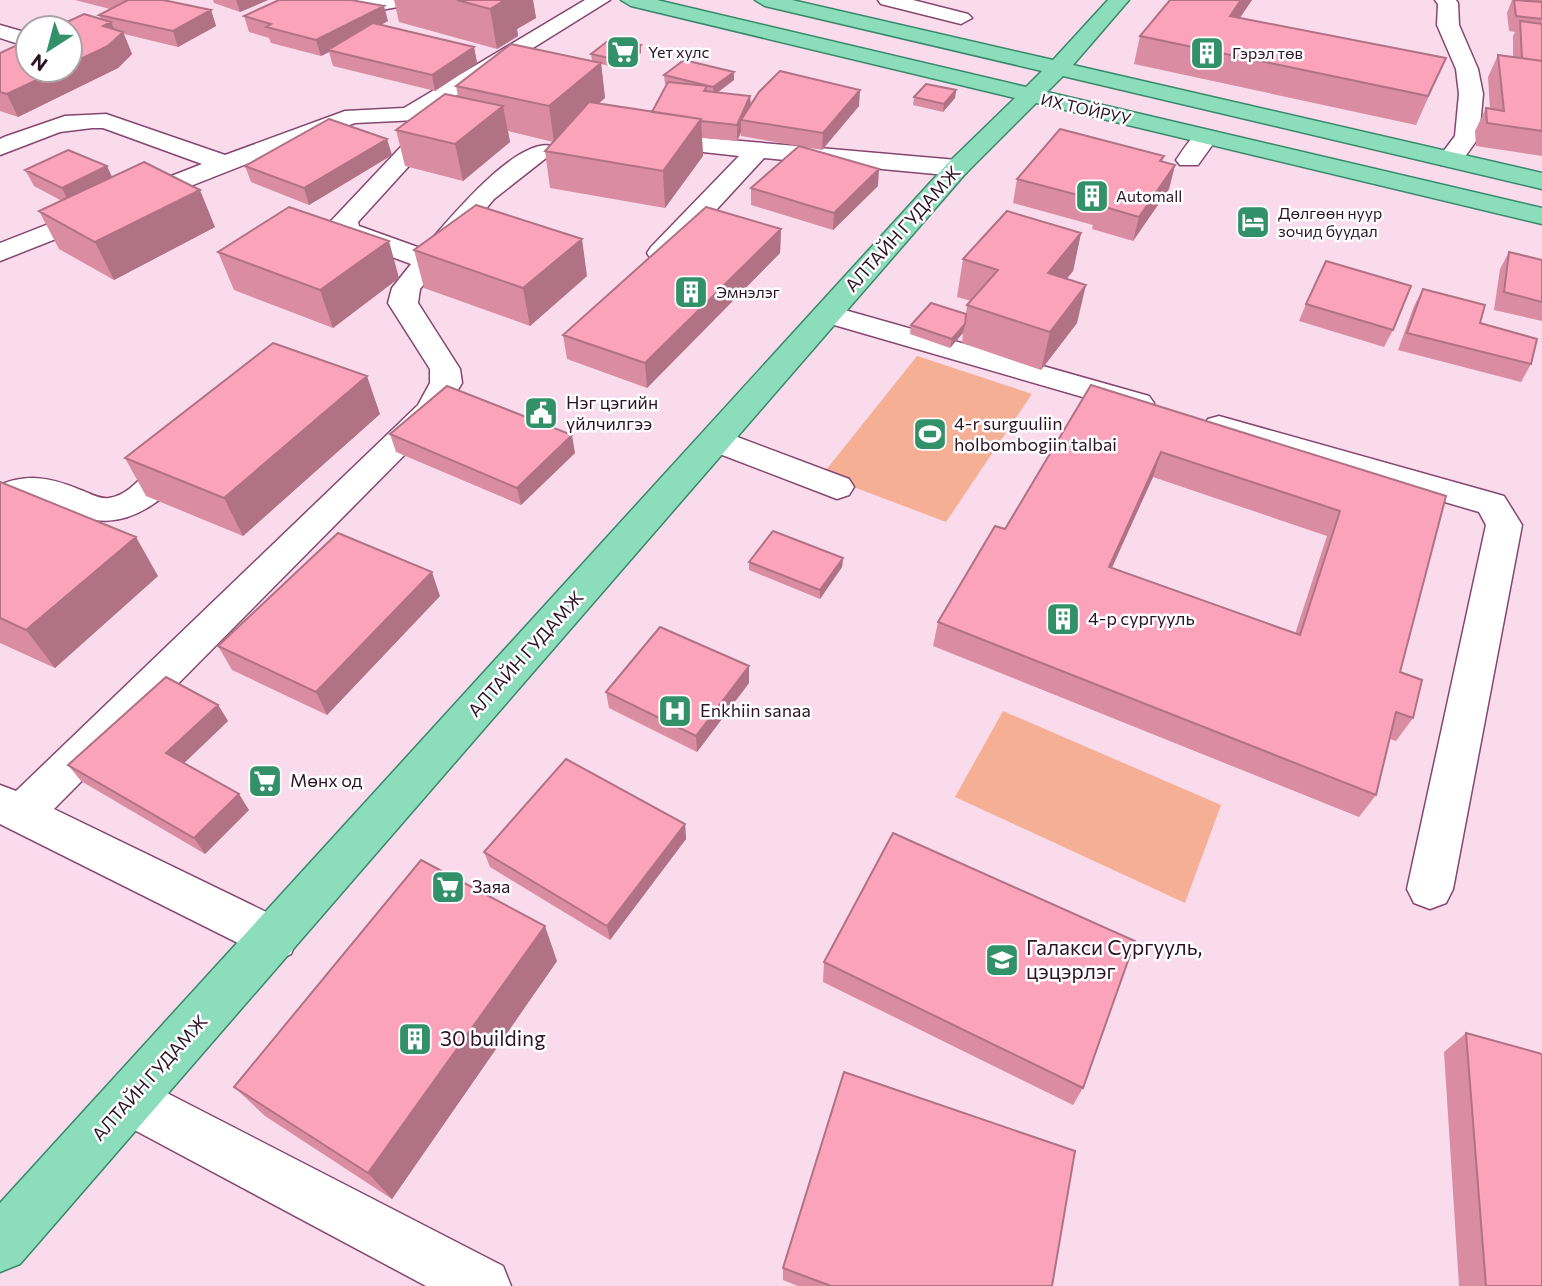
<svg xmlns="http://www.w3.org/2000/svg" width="1542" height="1286" viewBox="0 0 1542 1286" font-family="Commissioner,sans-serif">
  <rect width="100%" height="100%" fill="#f9dbec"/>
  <path fill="#f5af94" d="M917,356L1032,394L946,522L822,475Z
    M1003,711L1221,805L1185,903L955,797Z"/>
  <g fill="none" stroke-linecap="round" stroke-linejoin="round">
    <g stroke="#85466f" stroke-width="3">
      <path id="minor" d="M345,0H417L414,4L381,10L348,4Z
        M585,0H610L417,120L355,123L320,135L0,261V243L202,164L103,128H92L60,132L0,155V139L4,137L65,116L106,114L225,155L345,111L404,108Z
        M878,0H913L968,14L972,18L961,24L881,4Z
        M1435,0H1456L1458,3L1459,25L1478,69L1483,94L1479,137L1459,165H1441L1437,160L1455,136L1459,94L1456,69L1437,25L1438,4Z
        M0,25L28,33V47L0,38Z
        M437,115L445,117L449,122L358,222L359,226L423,249C446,223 515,137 552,146L555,151L494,199L420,289L418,303L460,369L462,383L441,418L54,809L291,924L297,939L291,954L274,961L0,824V785L16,791L418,405L430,383V369L388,303L392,288L411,264L338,237L331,221L429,117Z
        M1206,130L1215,132L1218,137L1198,165H1180L1176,160C1184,149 1192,133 1206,130Z
        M649,133L957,160L966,163L970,168L966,173L957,176L764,158L671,259H651L647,253L651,247L739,156L640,145L637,140L640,135Z
        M827,305L1149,396L1154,403L1149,410L1138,413L817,320L812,314L817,308Z
        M1219,416L1504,496L1522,525L1453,889L1446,903L1430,909L1414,903L1407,889L1486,525L1479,512L1208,433L1203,426L1208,419Z
        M716,429L849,479L854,487L849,495L837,499L704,448L700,440L704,432Z
        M182,445L194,448L199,456C175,494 129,533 83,517C67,513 53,501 37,500C24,499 12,506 0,510V485C27,473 52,478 78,489C88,492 99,500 109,498C139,494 153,453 182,445Z
        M130,1074L503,1266L511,1286H426L112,1118L104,1100L112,1082Z"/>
    </g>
    <g stroke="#38876a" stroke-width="3">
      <path id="major" d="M621,0H657L1026,87L1042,71L765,6L755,0H792L1053,60L1108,0H1129L1073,65L1542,173V189L1063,76L1047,92L1542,208V224L1036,103L966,173L20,1264L0,1272V1203L948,163L1015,98L631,6Z"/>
    </g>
    <use href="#minor" fill="#fff" fill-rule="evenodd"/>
    <use href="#major" fill="#8bddbc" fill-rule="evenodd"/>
  </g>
  <path fill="#d98ca2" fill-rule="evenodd" d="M75,0H163L211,10L216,26L178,47L124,34L132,54L118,68L18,117L0,111V53L101,19L99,15L110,9Z
    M213,0H268L240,12L214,3Z
    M394,0H533L536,18L517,29L518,36L497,49L399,22Z
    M1170,0H1252L1240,18L1446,58L1416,125L1134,64L1140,36Z
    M1512,0H1542V156L1476,146L1475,131L1486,108L1490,109L1488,77L1498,55L1513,57V36L1515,32L1509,31L1507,13Z
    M244,16L388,21L381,25L474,47L477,63L435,91L333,66L329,52L321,56L271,43L269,38L249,32Z
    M641,53L618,68L601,64L605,98L598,104L652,112L667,84H665L664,75L734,72V80L717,93L750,96L751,105L859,106L822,150L741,136V133L737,141L702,138L703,156L665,208L550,188L545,151L553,142L508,131L510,142L463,181L405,166L396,130L458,96L456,86L592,61L591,54Z
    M956,90L955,98L943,112L913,105L914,97Z
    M392,155L309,205L251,182L245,166Z
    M1164,156L1162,162L1175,165L1169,189L1133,241L1092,229L1093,225L1013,203L1017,179Z
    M25,170L112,177L215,227L114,280L59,249L39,211L62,201L34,186Z
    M878,186L833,230L751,205V188Z
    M781,229L780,253L647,388L567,359L563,335Z
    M1081,233L1073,271L1066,279L1077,323L1041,370L962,343L963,333L950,348L910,334L911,325L966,314L967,305L971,301L957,297L963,259Z
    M414,250L587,276L530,326L424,288Z
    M218,252L399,278L333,328L234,290Z
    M1509,252L1542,260V321L1494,310L1500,269Z
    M1423,289L1531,364L1521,382L1398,350L1414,306Z
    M1306,304L1393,330L1384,347L1299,321Z
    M1091,385L1446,496L1400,672L1413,718L1396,741L1390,739L1376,795L1359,817L933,646L938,622L1005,529ZM1153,477L1327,536L1295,634L1112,568Z
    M380,414L243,536L146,496L125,458Z
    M390,434L575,453L521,505L396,452Z
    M0,482L158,576L55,668L0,643Z
    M843,558L842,567L820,599L749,570V562Z
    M440,596L327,715L232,670L218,646Z
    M749,683L697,752L609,708L606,692Z
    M218,705L228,721L184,763L249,810L205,854L81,781L68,765Z
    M685,824L686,839L610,940L490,867L484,852Z
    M557,961L392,1199L265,1116L234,1087Z
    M824,962L1083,1088L1073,1105L823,982Z
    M1466,1033L1542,1286H1459L1444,1052Z
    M783,1268L1052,1286H798L783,1280Z"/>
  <path fill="#b07284" d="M236,0H268L240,12Z
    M504,0H533L536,18L517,29L518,36L497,49L490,9Z
    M1241,0H1252L1222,43L1230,16Z
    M384,6L388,21L331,51L328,50L329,52L321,56L316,40Z
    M211,10L216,26L178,47L173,31Z
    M111,22L118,37L123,32L132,54L118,68L18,117L7,94L58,70H70V64L103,26Z
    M641,45V53L618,68V60Z
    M474,47L477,63L435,91L432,75Z
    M601,63L605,98L554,142L549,106Z
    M734,72V80L714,95L713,87Z
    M860,90L859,106L822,150L823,133Z
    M956,90L955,98L943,112L944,104Z
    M750,96L751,112L741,120V132L737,141V125Z
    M503,106L510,142L463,181L455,144Z
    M701,119L703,156L665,208L663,171Z
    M387,139L392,155L309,205L304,188Z
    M1175,165L1169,189L1133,241L1139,217Z
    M107,166L115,183L70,205L62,188Z
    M879,169L878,186L833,230L834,213Z
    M200,190L215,227L114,280L95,242Z
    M781,229L780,253L647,388L645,363Z
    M1081,233L1073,271L1041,311L1048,273Z
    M582,239L587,276L530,326L523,288Z
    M389,241L399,278L333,328L320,290Z
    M1086,285L1077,323L1041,370L1050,332Z
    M965,324L963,333L950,348L952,339Z
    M367,376L380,414L243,536L224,498Z
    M572,435L575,453L521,505L517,488Z
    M1161,452L1153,477L1101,591L1109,567Z
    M136,537L158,576L55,668L26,630Z
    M843,558L842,567L820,599V590Z
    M432,572L440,596L327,715L316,692Z
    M749,666V683L697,752L696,736Z
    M218,705L228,721L177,770L166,753Z
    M239,794L249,810L205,854L194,838Z
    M685,824L686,839L610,940L607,926Z
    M545,926L557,961L392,1199L368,1173Z"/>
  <path fill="#fca3bc" stroke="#b07284" stroke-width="2" fill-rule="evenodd" d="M128,0H163L211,10L173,31L99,15Z
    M279,0H351L384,6L316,40L266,27L271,24L244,16Z
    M457,0H505L490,9Z
    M1170,0H1241L1230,16L1446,58L1428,96L1140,36Z
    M1514,0L1542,2V19L1516,16Z
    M84,14L111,22L103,26L123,32L108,46L70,64V28H54Z
    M1520,21L1542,24V61L1522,58Z
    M373,23L474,47L432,75L328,50Z
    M613,37L641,45L618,60L591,54Z
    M28,40V70H58L7,94L0,92V53Z
    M511,44L601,63L549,106L456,86Z
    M1498,55L1542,61V131L1487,123L1486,108L1504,111Z
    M684,60L734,72L713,87L664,75Z
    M780,71L860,90L823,133L741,120L759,92Z
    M668,82L707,86L704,91L750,96L737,125L701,121V119L652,112Z
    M926,84L956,90L944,104L914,97Z
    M445,94L503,106L455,144L396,130Z
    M589,102L701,119L663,171L545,151Z
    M329,119L387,139L304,188L245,166Z
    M1060,129L1164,156L1160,161L1175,165L1139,217L1098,205L1101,201L1017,179Z
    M799,146L879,169L834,213L751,188Z
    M68,150L107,166L62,188L25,170Z
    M144,162L200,190L95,242L39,211Z
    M476,205L582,239L523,288L414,250Z
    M289,207L389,241L320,290L218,252Z
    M706,207L781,229L645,363L563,335Z
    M1007,211L1081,233L1048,273L1086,285L1050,332L967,305L998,270L963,259Z
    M1509,252L1542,260V302L1504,292Z
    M1326,261L1411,286L1393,330L1306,304Z
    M1423,289L1485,305L1480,323L1537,339L1531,364L1407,333Z
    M931,303L966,314L965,324L952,339L911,325Z
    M273,343L367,376L224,498L125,458Z
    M1091,385L1446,496L1400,672L1422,680L1413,718L1396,712L1376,795L938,622L995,526L1005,529ZM1161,452L1340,511L1300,635L1109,567Z
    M447,386L572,435L517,488L390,434Z
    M0,482L136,537L26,630L0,618Z
    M773,531L843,558L820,590L749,562Z
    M338,533L432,572L316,692L218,646Z
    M660,627L749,666L696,736L606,692Z
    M166,677L218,705L166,753L239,794L194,838L68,765Z
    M566,759L685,824L607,926L484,852Z
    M893,833L1135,941L1083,1088L824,962Z
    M421,860L545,926L368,1173L234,1087Z
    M1466,1033L1542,1054V1286H1486Z
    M844,1072L1075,1151L1052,1286H831L783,1268Z"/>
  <defs>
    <g id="supermarket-square" transform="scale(1.75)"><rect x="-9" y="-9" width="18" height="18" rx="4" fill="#339169" stroke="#fff"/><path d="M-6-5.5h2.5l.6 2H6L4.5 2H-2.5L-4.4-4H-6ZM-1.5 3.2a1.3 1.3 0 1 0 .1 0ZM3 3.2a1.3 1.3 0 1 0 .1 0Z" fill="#fff"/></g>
    <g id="building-square" transform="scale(1.75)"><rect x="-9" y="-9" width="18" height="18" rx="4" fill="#339169" stroke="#fff"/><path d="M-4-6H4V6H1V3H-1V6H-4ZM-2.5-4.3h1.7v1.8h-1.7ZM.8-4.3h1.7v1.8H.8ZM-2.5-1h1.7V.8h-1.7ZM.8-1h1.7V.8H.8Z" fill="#fff"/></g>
    <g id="hotel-square" transform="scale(1.75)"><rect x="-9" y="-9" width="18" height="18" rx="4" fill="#339169" stroke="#fff"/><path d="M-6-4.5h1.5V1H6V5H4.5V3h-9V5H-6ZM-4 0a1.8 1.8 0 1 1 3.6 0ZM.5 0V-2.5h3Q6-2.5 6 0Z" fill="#fff"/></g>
    <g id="civic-square" transform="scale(1.75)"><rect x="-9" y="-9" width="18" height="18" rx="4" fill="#339169" stroke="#fff"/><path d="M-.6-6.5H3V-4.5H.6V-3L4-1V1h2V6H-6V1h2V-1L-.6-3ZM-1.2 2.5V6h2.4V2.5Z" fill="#fff"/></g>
    <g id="stadium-square" transform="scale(1.75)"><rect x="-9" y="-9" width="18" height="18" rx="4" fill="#339169" stroke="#fff"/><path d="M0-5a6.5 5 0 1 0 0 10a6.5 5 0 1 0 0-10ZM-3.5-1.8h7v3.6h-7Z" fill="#fff"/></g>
    <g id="hospital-square" transform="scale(1.75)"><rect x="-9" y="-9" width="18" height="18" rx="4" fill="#339169" stroke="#fff"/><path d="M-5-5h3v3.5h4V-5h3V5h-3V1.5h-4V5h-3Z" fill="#fff"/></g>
    <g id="school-square" transform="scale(1.75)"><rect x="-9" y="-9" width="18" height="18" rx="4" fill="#339169" stroke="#fff"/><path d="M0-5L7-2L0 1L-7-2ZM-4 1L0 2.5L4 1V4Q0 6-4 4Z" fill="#fff"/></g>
  </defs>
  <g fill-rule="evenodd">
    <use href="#supermarket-square" x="623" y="52"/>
    <use href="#building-square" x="1207" y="53"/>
    <use href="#building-square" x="1092" y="196"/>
    <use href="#hotel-square" x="1253" y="222"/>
    <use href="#building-square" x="691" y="292"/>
    <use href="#civic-square" x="541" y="413"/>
    <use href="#stadium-square" x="930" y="434"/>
    <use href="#building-square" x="1063" y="619"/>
    <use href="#hospital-square" x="675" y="711"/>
    <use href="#supermarket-square" x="265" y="781"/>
    <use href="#supermarket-square" x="448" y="887"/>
    <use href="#school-square" x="1002" y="960"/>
    <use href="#building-square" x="415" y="1039"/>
  </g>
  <g text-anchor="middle" stroke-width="5" stroke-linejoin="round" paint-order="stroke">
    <g font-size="16" fill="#2d1324" stroke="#fff" text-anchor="start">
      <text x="648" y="58">Үет хулс</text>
      <text x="1232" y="59">Гэрэл төв</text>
      <text x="1116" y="202">Automall</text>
      <text x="1278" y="219">Дөлгөөн нуур<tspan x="1278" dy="18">зочид буудал</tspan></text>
      <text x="716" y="298">Эмнэлэг</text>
    </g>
    <g font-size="16" fill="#2d1324" stroke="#fff">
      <text transform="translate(1086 109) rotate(13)" y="6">ИХ ТОЙРУУ</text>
    </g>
    <g font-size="18" fill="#2d1324" stroke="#fff">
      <text transform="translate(903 229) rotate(-48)" y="6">АЛТАЙН ГУДАМЖ</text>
      <text transform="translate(526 654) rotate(-48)" y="6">АЛТАЙН ГУДАМЖ</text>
      <text transform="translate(150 1078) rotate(-48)" y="6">АЛТАЙН ГУДАМЖ</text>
    </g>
    <g font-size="18" fill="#2d1324" stroke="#fff" text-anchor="start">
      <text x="566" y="409">Нэг цэгийн<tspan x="566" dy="21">үйлчилгээ</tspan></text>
      <text x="954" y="430">4-r surguuliin<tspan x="954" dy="21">holbombogiin talbai</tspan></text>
      <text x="1088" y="625">4-р сургууль</text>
      <text x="700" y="717">Enkhiin sanaa</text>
      <text x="290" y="787">Мөнх од</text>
      <text x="472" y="893">Заяа</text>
    </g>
    <g font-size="21" fill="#2d1324" stroke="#fff" text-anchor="start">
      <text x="1026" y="955">Галакси Сургууль,<tspan x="1026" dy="24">цэцэрлэг</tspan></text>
      <text x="440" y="1046">30 building</text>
    </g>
  </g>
  <g transform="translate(49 49) rotate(216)"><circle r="33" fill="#ffffff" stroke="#aba1a7" stroke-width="2"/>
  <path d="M0-5L12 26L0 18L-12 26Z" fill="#339169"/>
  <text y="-10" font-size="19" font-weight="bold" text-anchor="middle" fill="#2d1324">N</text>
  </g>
</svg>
